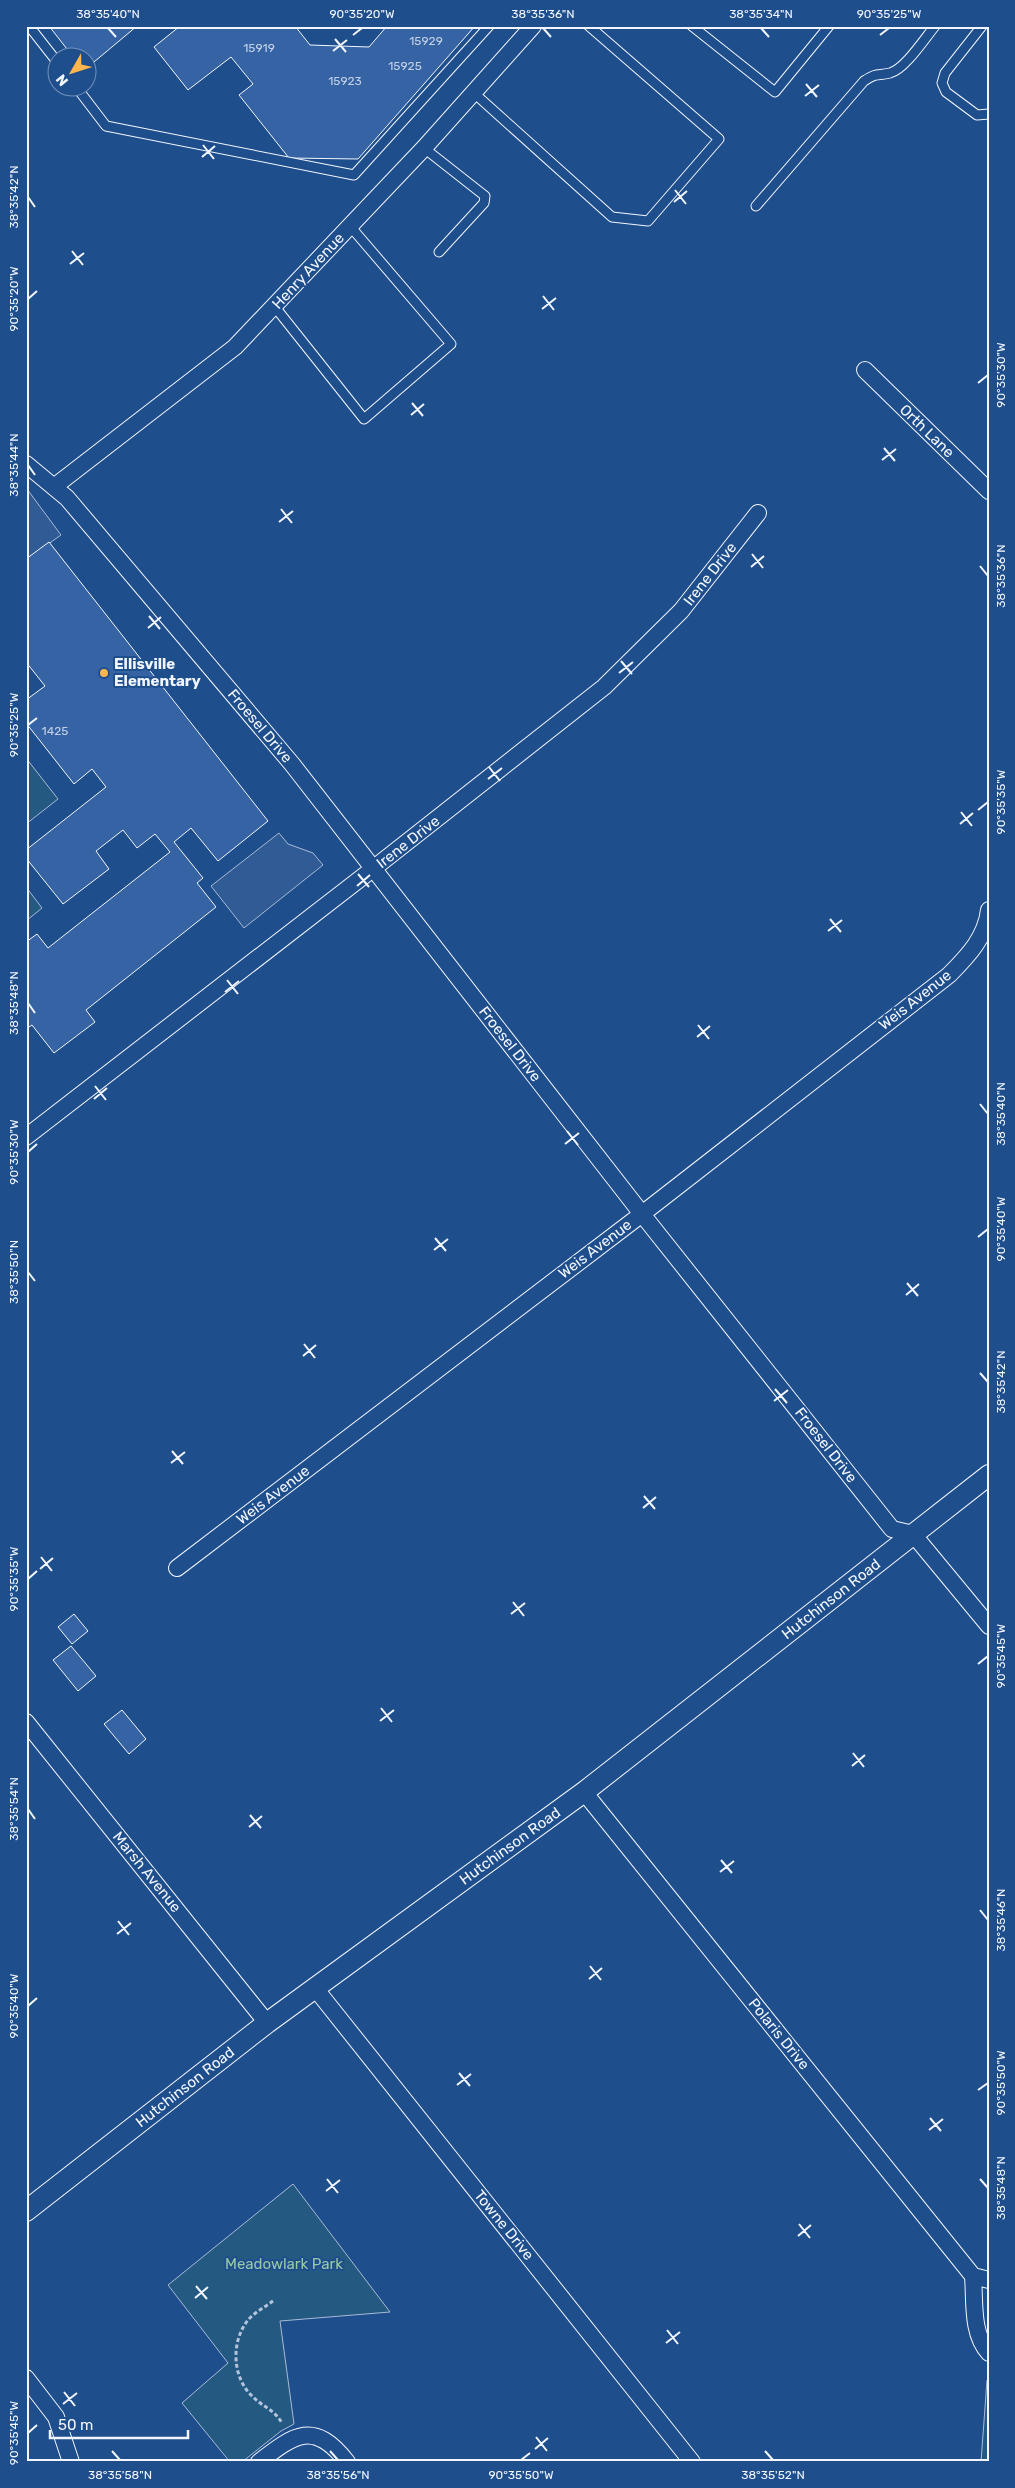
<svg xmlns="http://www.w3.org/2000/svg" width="1015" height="2488" viewBox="0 0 1015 2488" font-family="Rubik,sans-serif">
  <rect width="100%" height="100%" fill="#1f4e8c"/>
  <path fill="#245a82" stroke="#a8bbd7" d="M26,758L58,799L26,824Z
    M26,887L42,908L26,921Z
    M293,2184L390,2312L280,2321L294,2424L281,2431L242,2462H230L182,2403L228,2363L168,2285Z
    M989,2379V2462H981L987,2380Z"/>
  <path fill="#305b95" stroke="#a8bbd7" d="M27,489L61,535L26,560V490Z
    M279,833L288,844L313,853L323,865L244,928L211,886Z"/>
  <path fill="#3563a3" stroke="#f2f6ff" d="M49,26H137L88,67V58H74Z
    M180,26H295L310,45L369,47L387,26H475L358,159L289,158L239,95L253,84L231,57L188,90L154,47Z
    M49,542L268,821L218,861L191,828L174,842L203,878L197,883L216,907L86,1010L95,1022L54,1053L32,1025L26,1029V942L37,934L48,948L170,852L155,834L137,848L123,830L96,851L109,869L63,904L26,858V850L106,787L92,769L74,784L26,723V700L45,686L26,662V559Z
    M74,1614L88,1631L72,1644L58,1627Z
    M71,1646L96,1676L78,1691L53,1660Z
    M122,1710L146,1739L129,1754L104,1724Z"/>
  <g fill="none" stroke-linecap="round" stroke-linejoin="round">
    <g stroke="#f2f6ff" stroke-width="11">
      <path id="service" d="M29,26L58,63
        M692,26L775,92L829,26
        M982,26L945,73L942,83L946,92L977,115L989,114
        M77,88L106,126L354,175L489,26
        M474,93L612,217L648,221L719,139L589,26
        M424,148L485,196L484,203L439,252
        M756,206L864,81C878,72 877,76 890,73C905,69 925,38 935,26
        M275,307L364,419L451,344L350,226"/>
    </g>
    <g stroke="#f2f6ff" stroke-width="18">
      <path id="minor" d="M865,370L989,491
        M26,464L67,498L292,764L642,1214L892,1529L913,1534L989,1626
        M55,486L235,347L424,148L533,26
        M26,1137L374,868L604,687L681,611L758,513
        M177,1568L642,1214L949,975C968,956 986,937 989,910
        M26,1722L267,2023
        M584,1792L973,2276L989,2280
        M315,1988L692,2462
        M973,2276C975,2300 971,2334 989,2353
        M26,2378L56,2417L71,2462
        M259,2462C295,2434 314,2420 347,2462"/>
    </g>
    <g stroke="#f2f6ff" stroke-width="22">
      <path id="tertiary" d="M26,2211L267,2023L584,1792L989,1475"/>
    </g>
    <path stroke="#b3c4dc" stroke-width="3" stroke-dasharray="4 2.5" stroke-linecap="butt" d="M273,2301C265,2307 255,2312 248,2320C231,2341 232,2376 251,2395C262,2407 273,2408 282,2423"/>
    <use href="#service" stroke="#1f4e8c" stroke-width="9"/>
    <use href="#minor" stroke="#1f4e8c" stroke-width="16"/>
    <use href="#tertiary" stroke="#1f4e8c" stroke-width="20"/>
  </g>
  <path fill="none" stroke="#f2f6ff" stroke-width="2" d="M108,28L116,37M543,28L551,37M761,28L769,37M353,35L362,28M880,35L889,28M335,39L346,52M333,51L347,40M806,84L817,97M805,96L819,85M203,145L214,159M202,157L215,146M675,190L686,204M28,197L35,207M674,202L687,191M72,251L83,265M70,264L84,253M543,296L554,310M28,299L37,291M542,309L556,298M978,383L988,375M412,403L423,416M411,415L424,404M884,448L895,461M882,460L896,449M28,465L35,475M281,509L292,523M279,522L293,511M752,554L763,568M980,566L988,576M751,567L764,556M149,616L160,629M148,628L161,617M621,661L632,674M619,673L633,662M28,725L37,718M489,767L500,781M488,779L502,768M978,810L988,802M961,812L972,826M960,824L973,813M358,874L369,887M357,886L370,875M830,919L841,932M828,931L842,920M227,980L238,994M225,992L239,981M28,1003L35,1013M698,1025L709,1039M697,1037L710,1026M95,1086L106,1100M94,1099L107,1088M980,1104L988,1114M567,1131L578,1145M565,1144L579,1133M28,1152L37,1144M978,1237L988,1229M435,1238L446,1251M434,1250L448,1239M28,1272L35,1281M907,1283L918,1296M906,1295L919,1284M304,1344L315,1358M303,1356L316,1345M980,1373L988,1382M775,1389L787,1403M774,1401L788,1390M172,1451L183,1464M171,1463L185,1452M644,1496L655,1509M643,1508L656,1497M41,1557L52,1571M40,1569L53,1558M28,1579L37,1571M513,1602L524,1616M511,1614L525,1603M978,1664L988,1656M381,1708L392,1722M380,1721L394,1710M853,1753L864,1767M852,1766L865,1755M28,1809L35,1819M250,1815L261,1828M249,1827L262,1816M721,1860L732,1873M720,1872L734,1861M980,1910L988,1920M118,1921L129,1935M117,1934L131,1923M590,1966L601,1980M589,1979L602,1968M28,2006L37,1998M459,2073L470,2086M457,2085L471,2074M978,2090L988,2083M930,2118L941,2131M929,2130L943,2119M327,2179L338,2193M980,2179L988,2188M326,2191L340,2180M799,2224L810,2238M798,2236L811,2225M196,2286L207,2299M195,2298L208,2287M667,2330L678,2344M666,2343L680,2332M64,2392L75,2406M63,2404L77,2393M28,2433L37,2425M536,2437L547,2451M535,2449L548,2438M112,2451L120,2460M330,2451L338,2460M765,2451L773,2460M521,2460L530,2453"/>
  <circle fill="#ffb74d" stroke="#1f4e8c" stroke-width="2" cx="104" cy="673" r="5"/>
  <g text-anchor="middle" stroke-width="4" stroke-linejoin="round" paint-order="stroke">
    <g font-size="12" fill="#c3d1e8">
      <text x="426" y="45">15929</text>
      <text x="259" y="52">15919</text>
      <text x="405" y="70">15925</text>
      <text x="345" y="85">15923</text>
      <text x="55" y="735">1425</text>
    </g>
    <g font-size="15" fill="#f2f6ff" stroke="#1f4e8c">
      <text transform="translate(308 271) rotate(-47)" y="5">Henry Avenue</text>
      <text transform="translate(927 431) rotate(44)" y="5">Orth Lane</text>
      <text transform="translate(710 574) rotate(-52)" y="5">Irene Drive</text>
      <text transform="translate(260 726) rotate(50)" y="5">Froesel Drive</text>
      <text transform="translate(408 842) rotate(-38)" y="5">Irene Drive</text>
      <text transform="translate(915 1000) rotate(-38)" y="5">Weis Avenue</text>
      <text transform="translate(510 1044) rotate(52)" y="5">Froesel Drive</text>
      <text transform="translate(595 1249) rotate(-37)" y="5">Weis Avenue</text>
      <text transform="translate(826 1445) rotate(52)" y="5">Froesel Drive</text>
      <text transform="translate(273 1495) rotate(-37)" y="5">Weis Avenue</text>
      <text transform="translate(831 1599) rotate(-38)" y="5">Hutchinson Road</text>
      <text transform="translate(510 1846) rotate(-36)" y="5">Hutchinson Road</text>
      <text transform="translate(147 1872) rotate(51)" y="5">Marsh Avenue</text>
      <text transform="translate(779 2034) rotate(51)" y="5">Polaris Drive</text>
      <text transform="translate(185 2087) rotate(-38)" y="5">Hutchinson Road</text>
      <text transform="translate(504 2225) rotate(51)" y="5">Towne Drive</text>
    </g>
    <g font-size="15" font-weight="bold" fill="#f2f6ff" stroke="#1f4e8c" text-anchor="start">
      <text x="114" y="669">Ellisville<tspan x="114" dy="17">Elementary</tspan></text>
    </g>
    <g font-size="15" fill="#97c8a6" stroke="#1f4e8c">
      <text x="284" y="2269">Meadowlark Park</text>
    </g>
  </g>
  <rect width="1015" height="2488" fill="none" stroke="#1f4e8c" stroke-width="55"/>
  <g transform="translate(72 72) rotate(231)"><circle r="24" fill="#1f4e8c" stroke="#7391ba"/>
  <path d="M0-4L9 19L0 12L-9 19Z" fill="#ffb74d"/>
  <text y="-8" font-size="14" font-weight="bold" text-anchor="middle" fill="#f2f6ff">N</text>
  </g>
  <path d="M50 2430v8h138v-8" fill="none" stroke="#f2f6ff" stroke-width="2.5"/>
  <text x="58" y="2430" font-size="15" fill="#f2f6ff" stroke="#1f4e8c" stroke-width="4" paint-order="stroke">50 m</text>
  <rect x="28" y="28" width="960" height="2432" fill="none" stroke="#f2f6ff" stroke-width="2"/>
  <g font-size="12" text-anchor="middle" fill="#f2f6ff">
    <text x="108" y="18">38°35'40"N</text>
    <text x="362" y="18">90°35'20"W</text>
    <text x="543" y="18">38°35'36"N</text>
    <text x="761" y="18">38°35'34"N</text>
    <text x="889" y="18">90°35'25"W</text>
    <text transform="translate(14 197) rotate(-90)" y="4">38°35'42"N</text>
    <text transform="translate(14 299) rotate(-90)" y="4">90°35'20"W</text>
    <text transform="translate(1001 375) rotate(-90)" y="4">90°35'30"W</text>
    <text transform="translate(14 465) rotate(-90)" y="4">38°35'44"N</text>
    <text transform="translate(1001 576) rotate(-90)" y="4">38°35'36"N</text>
    <text transform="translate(14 725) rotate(-90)" y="4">90°35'25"W</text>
    <text transform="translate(1001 802) rotate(-90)" y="4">90°35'35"W</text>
    <text transform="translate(14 1003) rotate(-90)" y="4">38°35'48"N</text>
    <text transform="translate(1001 1114) rotate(-90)" y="4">38°35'40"N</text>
    <text transform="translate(14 1152) rotate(-90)" y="4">90°35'30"W</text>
    <text transform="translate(1001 1229) rotate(-90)" y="4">90°35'40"W</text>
    <text transform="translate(14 1272) rotate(-90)" y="4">38°35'50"N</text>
    <text transform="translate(1001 1382) rotate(-90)" y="4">38°35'42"N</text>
    <text transform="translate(14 1579) rotate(-90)" y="4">90°35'35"W</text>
    <text transform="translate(1001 1656) rotate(-90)" y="4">90°35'45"W</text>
    <text transform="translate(14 1809) rotate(-90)" y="4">38°35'54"N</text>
    <text transform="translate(1001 1920) rotate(-90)" y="4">38°35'46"N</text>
    <text transform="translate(14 2006) rotate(-90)" y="4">90°35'40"W</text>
    <text transform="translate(1001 2083) rotate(-90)" y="4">90°35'50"W</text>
    <text transform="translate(1001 2188) rotate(-90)" y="4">38°35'48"N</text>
    <text transform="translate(14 2433) rotate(-90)" y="4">90°35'45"W</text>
    <text x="120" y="2479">38°35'58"N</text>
    <text x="338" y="2479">38°35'56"N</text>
    <text x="521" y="2479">90°35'50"W</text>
    <text x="773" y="2479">38°35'52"N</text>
  </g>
</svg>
